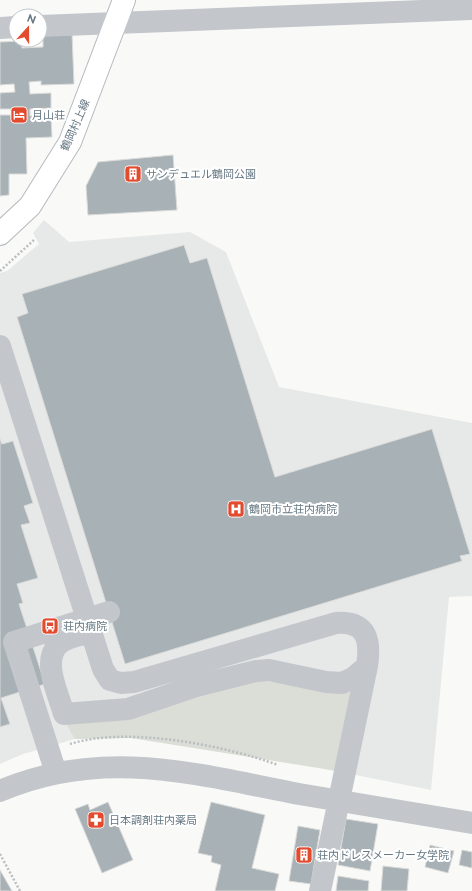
<svg xmlns="http://www.w3.org/2000/svg" width="472" height="891" viewBox="0 0 472 891" font-family="Raleway,'Noto Sans JP',sans-serif">
  <rect width="100%" height="100%" fill="#f9f9f7"/>
  <path fill="#e7e9e8" d="M44,220L69,242L190,232L226,252L279,387L472,423V596L449,597L431,790L79,720L75,739L23,754L0,764V273L7,271L39,244L33,233Z"/>
  <path fill="#daded6" d="M255,680L352,691L337,771L131,738L75,739L65,722Z"/>
  <path fill="#a7b1b6" stroke="#dbdbd9" d="M72,34L74,84L41,85V81L29,82L30,94L51,93V108L30,109V116H51L52,137L26,138L27,174H9V195L0,196V115H16V109H0V93L15,92L14,84L0,85V42L22,41V48L43,47V35Z
    M173,155L177,210L88,215L86,186L98,162Z
    M184,245L190,263L207,258L275,477L432,429L470,554L460,556L462,561L125,664L17,317L28,313L22,294Z
    M0,439L2,444L13,441L33,503L24,506L30,523L21,525L38,578L17,584L23,603L19,604L45,684L1,698L10,724L0,727Z
    M108,802L133,860L102,873L75,809L88,804L90,810Z
    M211,802L265,815L252,868L279,874L275,891H215L221,865L211,862L212,856L198,853Z
    M346,819L378,824L370,871L338,865Z
    M298,826L320,830L311,884L289,881Z
    M430,845L454,851L448,873L425,867Z
    M462,850L472,852V868L459,865Z
    M383,866L409,869L407,891H381Z
    M0,870L12,891H0Z
    M338,876L369,881L368,891H336Z"/>
  <g fill="none" stroke-linecap="round" stroke-linejoin="round">
    <g stroke="#b4babd" stroke-width="24">
      <path id="major" d="M0,234L30,206L70,142L124,0"/>
    </g>
    <path stroke="#bbbec1" stroke-width="2.5" stroke-dasharray="2 2" stroke-linecap="butt" d="M0,271L35,239
      M70,744C127,726 223,745 278,765
      M0,854L20,891"/>
    <path stroke="#c3c7cb" stroke-width="22" d="M40,26L472,9
      M0,28L16,27
      M0,346L103,669L110,680L121,683L134,682L336,623C367,621 371,640 367,666L320,891
      M91,632C81,635 64,637 57,646C42,663 59,695 64,714L128,709L196,686L256,671L269,670L326,682L342,683L353,678L367,666
      M56,773L14,642L109,612
      M0,791C103,747 195,774 299,794C357,804 414,813 472,823"/>
    <use href="#major" stroke="#fff" stroke-width="22"/>
  </g>
  <defs>
    <g id="hotel-square" transform="scale(0.9)"><rect x="-9" y="-9" width="18" height="18" rx="4" fill="#e34b2e" stroke="#fff"/><path d="M-6-4.5h1.5V1H6V5H4.5V3h-9V5H-6ZM-4 0a1.8 1.8 0 1 1 3.6 0ZM.5 0V-2.5h3Q6-2.5 6 0Z" fill="#fff"/></g>
    <g id="building-square" transform="scale(0.9)"><rect x="-9" y="-9" width="18" height="18" rx="4" fill="#e34b2e" stroke="#fff"/><path d="M-4-6H4V6H1V3H-1V6H-4ZM-2.5-4.3h1.7v1.8h-1.7ZM.8-4.3h1.7v1.8H.8ZM-2.5-1h1.7V.8h-1.7ZM.8-1h1.7V.8H.8Z" fill="#fff"/></g>
    <g id="hospital-square" transform="scale(0.9)"><rect x="-9" y="-9" width="18" height="18" rx="4" fill="#e34b2e" stroke="#fff"/><path d="M-5-5h3v3.5h4V-5h3V5h-3V1.5h-4V5h-3Z" fill="#fff"/></g>
    <g id="bus-square" transform="scale(0.9)"><rect x="-9" y="-9" width="18" height="18" rx="4" fill="#e34b2e" stroke="#fff"/><path d="M-5-6H5V4H4V6H2V4H-2V6H-4V4H-5ZM-3.5-4V0h7V-4ZM-3.5 1.2v1.5H-2V1.2ZM2 1.2v1.5H3.5V1.2Z" fill="#fff"/></g>
    <g id="pharmacy-square" transform="scale(0.9)"><rect x="-9" y="-9" width="18" height="18" rx="4" fill="#e34b2e" stroke="#fff"/><path d="M-2-6h4v4h4v4h-4v4h-4v-4h-4v-4h4Z" fill="#fff"/></g>
  </defs>
  <g fill-rule="evenodd">
    <use href="#hotel-square" x="19" y="115"/>
    <use href="#building-square" x="133" y="174"/>
    <use href="#hospital-square" x="236" y="509"/>
    <use href="#bus-square" x="50" y="626"/>
    <use href="#pharmacy-square" x="96" y="820"/>
    <use href="#building-square" x="304" y="855"/>
  </g>
  <g text-anchor="middle" stroke-width="4" stroke-linejoin="round" paint-order="stroke">
    <g font-size="11" fill="#657782" stroke="#fff" text-anchor="start">
      <text x="32" y="119">月山荘</text>
      <text x="146" y="178">サンデュエル鶴岡公園</text>
      <text x="249" y="513">鶴岡市立荘内病院</text>
      <text x="63" y="630">荘内病院</text>
      <text x="109" y="824">日本調剤荘内薬局</text>
      <text x="317" y="859">荘内ドレスメーカー女学院</text>
    </g>
    <g font-size="11" fill="#657782" stroke="#fff">
      <text transform="translate(75 125) rotate(-66)" y="4">鶴岡村上線</text>
    </g>
  </g>
  <g transform="translate(28 28) rotate(21)"><circle r="19" fill="#ffffff" stroke="#c1c9cd"/>
  <path d="M0-3L7 15L0 10L-7 15Z" fill="#e34b2e"/>
  <text y="-6" font-size="11" font-weight="bold" text-anchor="middle" fill="#657782">N</text>
  </g>
</svg>
